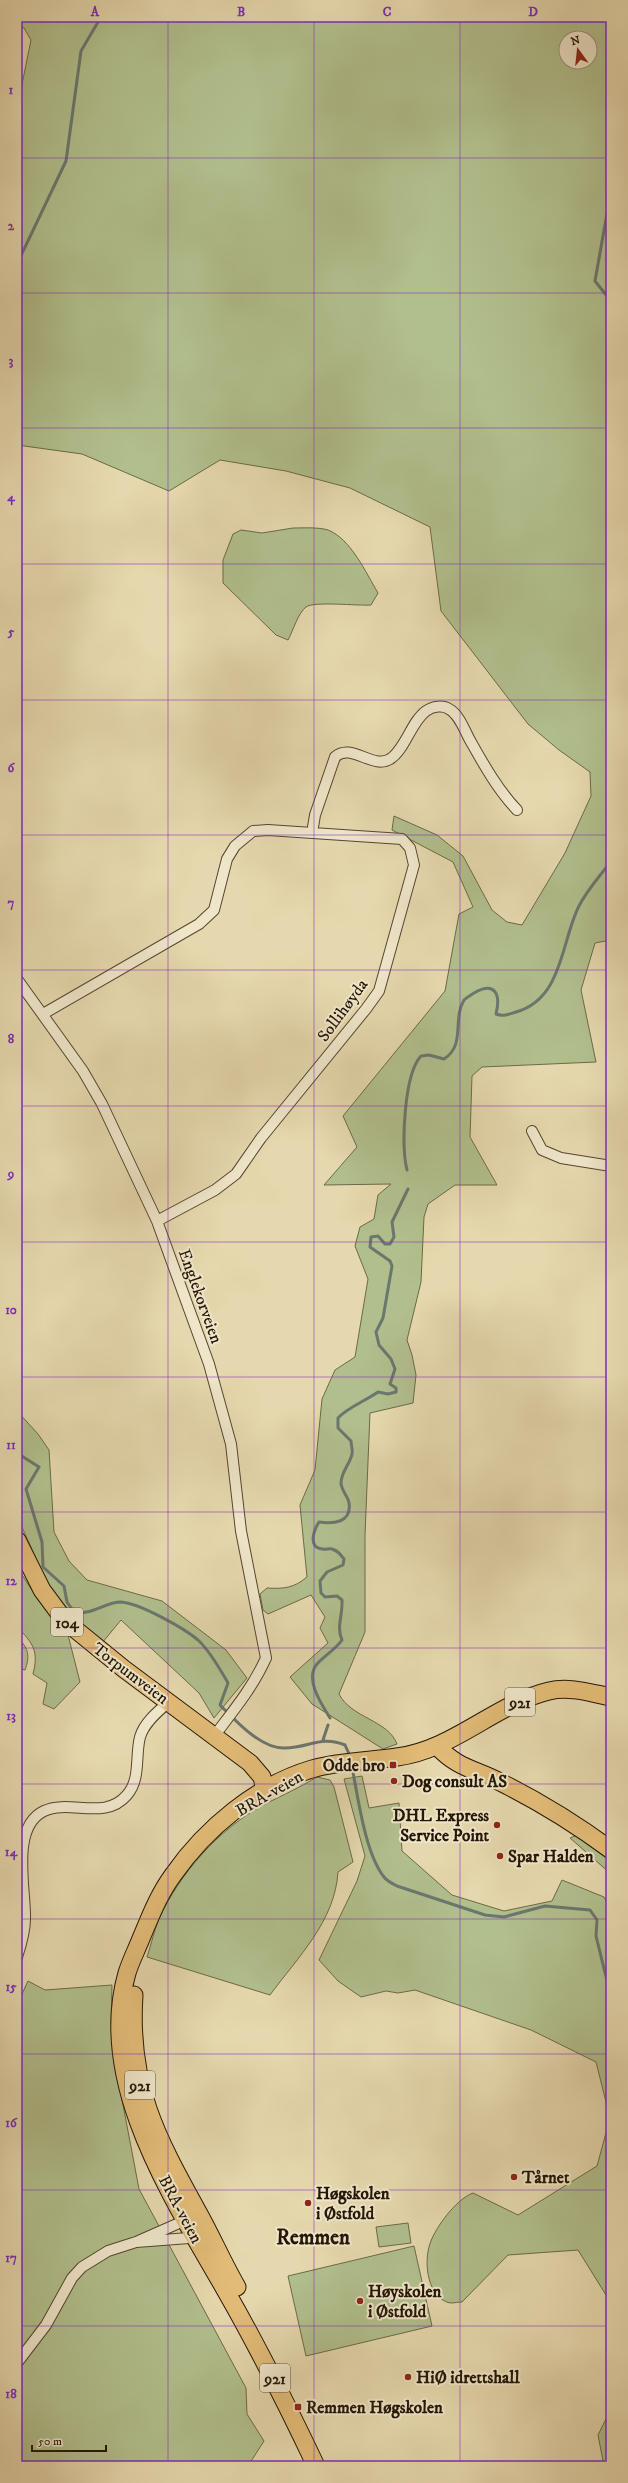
<svg xmlns="http://www.w3.org/2000/svg" width="628" height="2483" viewBox="0 0 628 2483" font-family="'IM FELL DW Pica',serif">
  <rect width="100%" height="100%" fill="#e6d8ae"/>
  <filter id="stains"><feTurbulence type="fractalNoise" baseFrequency=".005" numOctaves="4"/><feColorMatrix values="0 0 0 0 .2 0 0 0 0 .09 0 0 0 0 .02 0 0 0 .5 -.17"/></filter>
  <radialGradient id="worn" r=".72"><stop offset=".6" stop-color="#630" stop-opacity="0"/><stop offset="1" stop-color="#630" stop-opacity=".3"/></radialGradient>
  <path fill="#b1bf8d" stroke="#6a6a49" fill-rule="evenodd" d="M17,17H611V940L595,943L581,990L596,1062L482,1067L472,1076L470,1137L497,1185H455L428,1204L424,1217L421,1282L407,1340L412,1355L416,1375L413,1403L370,1413L365,1535V1632L339,1694C351,1718 388,1720 397,1744L383,1749L312,1704L290,1677L328,1643L320,1628L325,1617L311,1595L268,1614L263,1610L260,1594L267,1588C284,1589 294,1588 307,1577L300,1505L315,1470L322,1399L335,1370L355,1357L368,1279L355,1246L360,1227L374,1219L378,1195L391,1184L324,1185L357,1147L343,1116L445,991L459,914L473,907L453,862L392,830L394,816L437,835L463,856L492,910L507,922L522,925L565,853L591,796L590,772L559,750L528,724L441,611L430,527L350,488L286,471L220,460L169,491L82,454L17,445V109L31,40L24,28L17,25ZM566,38H590V62H566Z
    M293,528C304,528 318,527 328,530C351,539 366,573 378,593L371,605C357,606 314,601 306,607C298,613 293,631 288,640L276,635L223,583V560L233,534L241,530L262,533Z
    M17,1411L38,1434L49,1450L54,1532L69,1561L87,1580L162,1601L226,1650L247,1678L214,1718L199,1693L121,1620L102,1643L70,1613L48,1585L17,1516Z
    M17,1567L37,1598L68,1635L80,1682L54,1709L43,1704L47,1683L33,1674C39,1651 33,1643 17,1627Z
    M17,1638C29,1647 30,1657 25,1670L17,1668Z
    M362,1776L369,1808L399,1803L402,1851L452,1895L504,1911L552,1901L562,1880L604,1897L611,1911V2296L606,2295L578,2250L508,2255L462,2302C459,2302 454,2303 450,2303C428,2298 424,2265 429,2247C433,2230 456,2199 473,2193L518,2215L597,2166L610,2118L596,2062L531,2030L415,1990L398,1993L386,1991L361,1997L338,1981L319,1960L357,1881L365,1856L344,1779Z
    M317,1777L330,1780L334,1787L353,1862L338,1872C335,1921 298,1957 270,1995L147,1957C151,1945 154,1931 159,1919C180,1873 218,1830 263,1805C281,1796 299,1788 317,1777Z
    M577,1835L611,1857V1874L570,1838Z
    M28,1981L45,1990L112,1985L111,2023L116,2068L139,2189L246,2388L247,2414L264,2441L248,2466H17V2005Z
    M408,2223L411,2243L379,2247L376,2227Z
    M414,2246L432,2326L306,2356L288,2276Z
    M611,2409V2466H604L598,2435Z"/>
  <g fill="none" stroke-linecap="round" stroke-linejoin="round">
    <path stroke="#6a776f" stroke-width="3" d="M611,191L595,281L611,301
      M17,264L66,161L81,51L101,17
      M407,1170C401,1145 404,1074 421,1056L429,1055L444,1059C466,1045 452,1020 464,1000C467,997 471,995 474,993C495,981 501,994 496,1014C503,1017 509,1014 516,1012C563,999 561,941 579,906C587,890 601,875 611,861
      M17,1453L39,1467L26,1489L42,1542L43,1567L64,1586L67,1602L74,1612C91,1616 105,1602 121,1602C139,1603 184,1628 198,1640C210,1651 220,1669 228,1683L220,1705C236,1721 261,1749 285,1748C309,1748 321,1735 345,1745L350,1756
      M330,1718C322,1705 304,1679 317,1664C325,1655 335,1650 342,1640C336,1627 343,1615 342,1600L337,1596L325,1597L321,1593L320,1581L327,1572L343,1565L344,1559C340,1554 338,1551 332,1549C329,1548 326,1550 323,1549C307,1548 314,1530 319,1522C333,1524 352,1523 349,1503C348,1496 341,1490 341,1483C341,1472 350,1464 352,1454C353,1450 351,1445 351,1441L338,1428V1418C347,1408 365,1401 378,1392L388,1394L396,1392V1388L390,1384L395,1369L391,1359L379,1345L376,1332L383,1318L392,1266L390,1261L370,1247L371,1237L378,1236L385,1244H390L394,1237L392,1222L408,1189
      M323,1740L328,1725
      M352,1767C358,1797 365,1853 384,1877C387,1881 393,1884 397,1886L485,1915L504,1917L545,1906L590,1910L597,1920L596,1936L611,1997"/>
    <g stroke="#54462f" stroke-width="12">
      <path id="street" d="M312,833L315,815L335,757C351,742 373,770 390,759C405,750 411,722 426,711C433,706 443,705 449,709C460,715 465,732 471,742C484,765 498,790 517,810
        M17,979L83,1071L102,1104L157,1221L209,1364L231,1444L241,1531L266,1658C253,1687 234,1710 215,1735
        M43,1014L199,924L214,910L227,859L235,846L253,831L268,830L402,839L410,848L414,865L379,991L366,1009L261,1138L236,1174L215,1190L157,1221
        M532,1131L542,1150L561,1158L611,1166
        M17,1957C21,1945 25,1932 25,1919C26,1890 10,1827 44,1811C70,1799 105,1821 127,1795C141,1779 135,1756 140,1737C144,1723 158,1711 169,1702
        M136,2242L189,2238L195,2236L197,2233
        M17,2363L46,2325L72,2278L82,2267L108,2251L136,2242L186,2220L190,2221"/>
    </g>
    <g stroke="#231605" stroke-width="19">
      <path id="primary" d="M17,1540L42,1590L65,1621L124,1669L250,1763L262,1777L265,1791
        M437,1746C458,1769 476,1769 502,1783C540,1802 577,1825 611,1850
        M134,1995C128,2085 156,2136 198,2212C212,2237 223,2263 237,2287
        M316,2466C288,2407 259,2349 227,2293C175,2201 95,2084 127,1973C131,1960 137,1949 142,1936C151,1915 159,1894 173,1875C205,1829 257,1785 312,1769C340,1761 369,1761 397,1757C453,1750 495,1704 549,1691C569,1686 591,1693 611,1697"/>
    </g>
    <use href="#street" stroke="#efe6ca" stroke-width="10"/>
    <use href="#primary" stroke="#e3bc77" stroke-width="17"/>
  </g>
  <path fill="none" stroke="#7b2cbf" stroke-width="1" stroke-opacity="0.55" d="M168,17V2466M314,17V2466M460,17V2466M17,158H611M17,293H611M17,428H611M17,564H611M17,700H611M17,835H611M17,970H611M17,1106H611M17,1242H611M17,1377H611M17,1512H611M17,1648H611M17,1784H611M17,1919H611M17,2054H611M17,2190H611M17,2326H611"/>
  <g fill="#8f2418" stroke="#efe6ca" stroke-width="1.5">
    <rect x="389" y="1761" width="8" height="8" rx="2"/>
    <circle cx="394" cy="1781" r="4"/>
    <circle cx="497" cy="1825" r="4"/>
    <circle cx="500" cy="1856" r="4"/>
    <circle cx="514" cy="2177" r="4"/>
    <circle cx="308" cy="2203" r="4"/>
    <circle cx="360" cy="2301" r="4"/>
    <circle cx="408" cy="2377" r="4"/>
    <rect x="294" y="2403" width="8" height="8" rx="2"/>
  </g>
  <g text-anchor="middle" stroke-width="4" stroke-linejoin="round" paint-order="stroke">
    <g fill="#efe6ca" stroke="#605440" stroke-width="1">
      <rect x="51" y="1608" width="32" height="28" rx="3"/>
      <rect x="505" y="1688" width="30" height="28" rx="3"/>
      <rect x="125" y="2071" width="30" height="28" rx="3"/>
      <rect x="260" y="2364" width="30" height="28" rx="3"/>
    </g>
    <g font-size="16" font-weight="bold" fill="#231605">
      <text x="67" y="1628">104</text>
      <text x="520" y="1708">921</text>
      <text x="140" y="2091">921</text>
      <text x="275" y="2384">921</text>
    </g>
    <g font-size="17" fill="#231605" stroke="#efe6ca">
      <text transform="translate(342 1010) rotate(-54)" y="6">Sollihøyda</text>
      <text transform="translate(201 1296) rotate(70)" y="6">Englekorveien</text>
      <text transform="translate(131 1673) rotate(37)" y="6">Torpumveien</text>
      <text transform="translate(269 1793) rotate(-30)" y="6">BRA-veien</text>
      <text transform="translate(181 2209) rotate(62)" y="6">BRA-veien</text>
    </g>
    <g font-size="17" font-weight="bold" fill="#231605" stroke="#efe6ca" text-anchor="start">
      <text x="385" y="1771" text-anchor="end">Odde bro</text>
      <text x="402" y="1787">Dog consult AS</text>
      <text x="489" y="1821" text-anchor="end">DHL Express<tspan x="489" dy="20">Service Point</tspan></text>
      <text x="508" y="1862">Spar Halden</text>
      <text x="522" y="2183">Tårnet</text>
      <text x="316" y="2199">Høgskolen<tspan x="316" dy="20">i Østfold</tspan></text>
      <text x="368" y="2297">Høyskolen<tspan x="368" dy="20">i Østfold</tspan></text>
      <text x="416" y="2383">HiØ idrettshall</text>
      <text x="306" y="2413">Remmen Høgskolen</text>
    </g>
    <g font-size="21" font-weight="bold" fill="#231605" stroke="#efe6ca">
      <text x="313" y="2244">Remmen</text>
    </g>
  </g>
  <rect width="628" height="2483" fill="none" stroke="#e6d8ae" stroke-width="44"/>
  <g transform="translate(578 50) rotate(345)"><circle r="19" fill="#efe6ca" stroke="#9d937b"/>
  <path d="M0-3L7 15L0 10L-7 15Z" fill="#8f2418"/>
  <text y="-6" font-size="11" font-weight="bold" text-anchor="middle" fill="#231605">N</text>
  </g>
  <path d="M32 2445v6h74v-6" fill="none" stroke="#231605" stroke-width="2"/>
  <text x="38" y="2445" font-size="12" fill="#231605" stroke="#efe6ca" stroke-width="3" paint-order="stroke">50 m</text>
  <rect x="22" y="22" width="584" height="2439" fill="none" stroke="#7b2cbf" stroke-width="1.5"/>
  <g font-size="13" text-anchor="middle" font-weight="bold" fill="#7b2cbf">
    <text x="95" y="16">A</text>
    <text x="241" y="16">B</text>
    <text x="387" y="16">C</text>
    <text x="533" y="16">D</text>
    <text x="11" y="94">1</text>
    <text x="11" y="230">2</text>
    <text x="11" y="365">3</text>
    <text x="11" y="501">4</text>
    <text x="11" y="636">5</text>
    <text x="11" y="772">6</text>
    <text x="11" y="907">7</text>
    <text x="11" y="1043">8</text>
    <text x="11" y="1178">9</text>
    <text x="11" y="1314">10</text>
    <text x="11" y="1449">11</text>
    <text x="11" y="1585">12</text>
    <text x="11" y="1720">13</text>
    <text x="11" y="1856">14</text>
    <text x="11" y="1991">15</text>
    <text x="11" y="2127">16</text>
    <text x="11" y="2262">17</text>
    <text x="11" y="2398">18</text>
  </g>
  <rect width="100%" height="100%" filter="url(#stains)"/>
  <rect width="100%" height="100%" fill="url(#worn)"/>
</svg>
